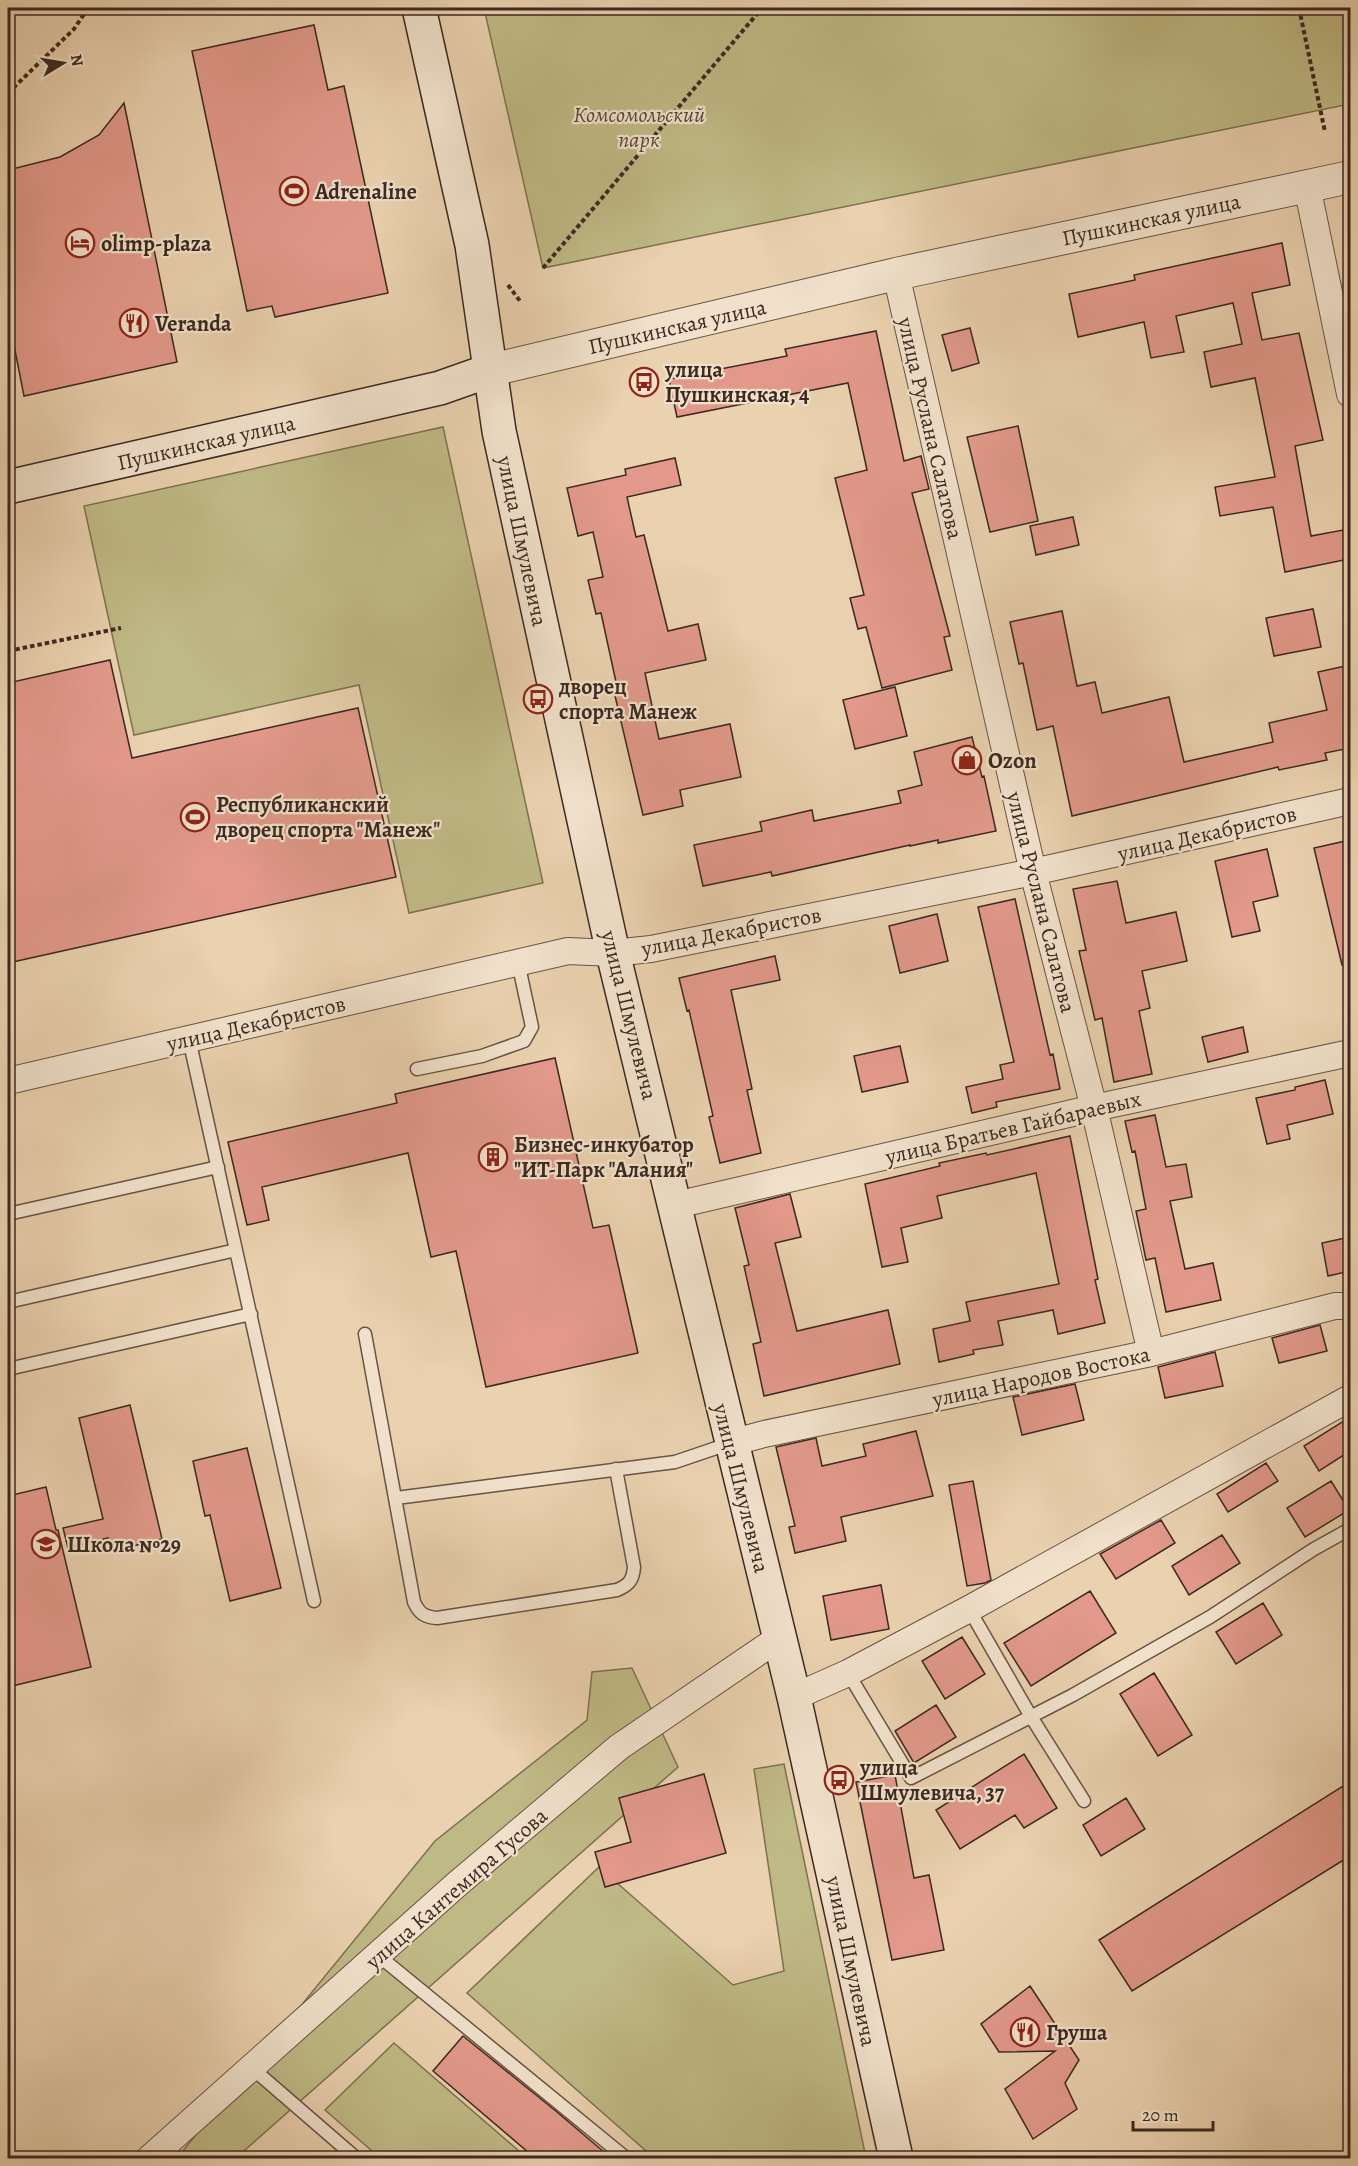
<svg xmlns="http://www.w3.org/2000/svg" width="1358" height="2166" viewBox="0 0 1358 2166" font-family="Alegreya,serif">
  <rect width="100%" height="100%" fill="#ead1af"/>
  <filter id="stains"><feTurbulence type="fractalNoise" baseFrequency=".00333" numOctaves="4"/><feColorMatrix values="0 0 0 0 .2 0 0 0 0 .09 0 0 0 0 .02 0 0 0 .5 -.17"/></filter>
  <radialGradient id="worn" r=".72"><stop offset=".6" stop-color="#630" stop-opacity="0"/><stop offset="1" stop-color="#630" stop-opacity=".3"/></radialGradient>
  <path fill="#bfb985" stroke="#7e7152" stroke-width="1.5" d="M484,8H1350V104L543,268Z
    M8,365L14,407L8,409Z
    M443,427L543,883L409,913L359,685L134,735L84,506Z
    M632,1668L678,1767L236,2158H177L435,1841L587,1720L592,1672Z
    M784,1764L866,2158H654L467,1993L599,1867L733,1985L784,1971L754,1769Z
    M394,2043L527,2158H380L325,2110Z"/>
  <path fill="#e2998b" stroke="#3c2920" stroke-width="1.5" d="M314,25L328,90L344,86L388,293L275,317L272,306L247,311L192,51Z
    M124,103L177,362L24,396L8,315V170L60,157L99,135Z
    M1282,243L1290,285L1252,293L1262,340L1299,333L1323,440L1295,446L1311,536L1343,530L1349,559L1285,572L1273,507L1220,516L1215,487L1275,477L1255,378L1211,387L1204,352L1242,344L1233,303L1176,316L1184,352L1151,358L1144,322L1078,337L1069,294L1135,280L1134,275Z
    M970,328L979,363L952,371L942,335Z
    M876,331L904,461L921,456L929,489L912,493L950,636L944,637L952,670L882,688L866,627L858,629L850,598L864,595L835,478L867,470L848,383L677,417L669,379L787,356L785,349Z
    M1018,426L1038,521L990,532L967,437Z
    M675,458L681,485L627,497L636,537L644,535L668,631L698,624L706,660L645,673L659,739L730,724L741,777L680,790L683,806L643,815L612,683L616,682L601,613L596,614L588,580L603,577L593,532L578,536L567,488L626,475L625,469Z
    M1073,517L1079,545L1036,555L1030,526Z
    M1313,609L1321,647L1274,656L1266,618Z
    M1062,611L1077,686L1095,682L1102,713L1169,697L1184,762L1273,742L1269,723L1327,710L1318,672L1350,665V748L1325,753L1327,760L1279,770L1278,767L1072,816L1053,726L1037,730L1023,663L1019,664L1010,622Z
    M110,660L132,758L358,708L396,877L8,963V683Z
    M895,687L907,736L855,749L843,700Z
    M972,737L982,777L984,776L996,831L938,843V840L910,846V845L772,876L771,872L703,886L694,845L762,831L760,822L812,810L814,821L901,803L898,791L922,785L914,752Z
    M1350,840V964L1342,965L1314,848Z
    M1267,849L1278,896L1253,902L1260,931L1232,937L1215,861Z
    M1117,881L1126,923L1176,912L1187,961L1142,971L1150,1008L1139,1011L1152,1074L1114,1082L1102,1018L1095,1020L1079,951L1086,950L1073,889Z
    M1015,899L1050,1055L1053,1054L1060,1089L996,1102L997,1107L972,1113L966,1087L1003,1079L1000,1065L1014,1062L978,907Z
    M937,914L948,961L900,973L889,926Z
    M775,956L780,980L731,990L752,1089L747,1090L761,1153L720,1163L709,1117L713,1116L689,1010L687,1011L679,978Z
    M1243,1027L1248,1052L1208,1062L1202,1037Z
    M900,1046L908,1082L862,1092L854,1056Z
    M555,1058L593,1228L609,1225L638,1353L486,1387L456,1251L431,1257L408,1153L262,1187L269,1220L247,1225L228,1142L397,1103L395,1094Z
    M1325,1080L1333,1114L1287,1125L1290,1139L1267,1144L1256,1098L1295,1090V1087Z
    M1155,1115L1166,1167L1186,1164L1192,1197L1170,1201L1185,1269L1213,1263L1221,1300L1166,1312L1155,1258L1146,1260L1136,1211L1146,1209L1135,1151L1132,1152L1125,1121Z
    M1070,1136L1098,1279L1095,1280L1105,1323L1058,1334L1053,1310L998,1321L1003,1345L973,1350L974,1354L939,1362L933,1329L970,1321L966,1302L1059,1284L1036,1173L937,1196L942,1218L901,1228L908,1262L882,1267L865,1184L940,1166L939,1163L986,1153L987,1155Z
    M790,1194L801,1237L775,1243L797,1331L888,1310L900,1364L764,1396L753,1344L761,1342L744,1266L749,1265L735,1208Z
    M1350,1237V1271L1328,1276L1322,1243Z
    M1320,1325L1327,1351L1279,1363L1272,1338Z
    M1215,1352L1223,1386L1165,1398L1158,1367Z
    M1075,1384L1084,1420L1022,1435L1013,1397Z
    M130,1405L162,1539L112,1551L108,1538L68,1548L63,1528L103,1519L79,1418Z
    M1350,1417V1451L1319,1471L1304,1446Z
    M916,1431L933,1496L841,1517L846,1541L795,1553L789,1527L795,1526L776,1447L816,1438L822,1466L866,1456L863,1444Z
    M247,1448L281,1588L230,1601L210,1515L205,1516L193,1461Z
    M1266,1463L1278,1481L1228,1512L1217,1494Z
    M973,1481L991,1580L985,1583L967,1586L949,1485Z
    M1331,1481L1349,1510L1305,1537L1287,1508Z
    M46,1487L56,1530H58L91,1667L8,1687V1496Z
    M1161,1520L1175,1543L1116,1579L1100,1554Z
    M1222,1535L1240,1563L1189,1595L1172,1566Z
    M881,1585L889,1629L831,1640L823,1596Z
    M1090,1591L1116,1633L1031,1686L1004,1643Z
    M1263,1603L1282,1635L1236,1664L1216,1632Z
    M962,1637L985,1674L945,1699L922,1661Z
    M1154,1673L1192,1735L1158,1756L1120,1694Z
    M936,1705L956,1737L914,1763L895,1731Z
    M1024,1754L1057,1808L1024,1828L1015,1815L960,1849L936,1810Z
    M704,1774L726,1853L605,1887L595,1852L631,1842L619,1798Z
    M895,1775L914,1878L929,1875L944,1950L892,1960L856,1782Z
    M1343,1786L1350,1798V1856L1132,1991L1099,1940Z
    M1126,1798L1145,1829L1101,1856L1083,1825Z
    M1030,1986L1079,2060L1065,2083L1077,2109L1033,2139L1005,2089L1055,2051L999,2052L981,2024Z
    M463,2036L557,2112L611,2158H535L433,2071Z"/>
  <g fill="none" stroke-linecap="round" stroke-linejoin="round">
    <g stroke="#685344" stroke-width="15">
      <path id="service" d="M189,1039L314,1601
        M417,1069L482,1056L524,1041L532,1027L518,962
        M8,1214L218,1167
        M8,1302L236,1250
        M365,1334L414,1602C419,1613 424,1617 437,1618L617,1590C629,1585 633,1580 634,1567L616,1469
        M8,1369L251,1314
        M396,1498L675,1462L731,1443
        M969,1609L1030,1715L1084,1801
        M848,1673L911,1778L1073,1695L1210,1617L1314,1549L1350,1529
        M379,1956L626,2158
        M252,2068L356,2158"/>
    </g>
    <g stroke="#685344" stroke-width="28">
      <path id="minor" d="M1307,186L1350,394
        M896,274L1033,872L1094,1108L1151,1353
        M8,1081L568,951L613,953L651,949L1033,872L1350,801
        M676,1205L1094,1108L1350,1053
        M731,1443L764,1434L1151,1353L1335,1306H1350
        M794,1697L848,1673L969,1609L1350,1398
        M150,2158L456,1885L619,1747L779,1638"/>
    </g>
    <g stroke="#685344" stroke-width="34">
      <path id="tertiary" d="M491,370L896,274L1350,177"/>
    </g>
    <g stroke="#3c2920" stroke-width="36">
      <path id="secondary" d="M419,8L472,245L499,431L613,953L794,1697L896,2158
        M8,487L440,388L491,370"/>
    </g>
    <path stroke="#3c2920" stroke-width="4" stroke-dasharray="4.5 3" stroke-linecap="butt" d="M1299,8L1325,132
      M8,93L74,29L88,8
      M543,268L762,8
      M508,285L520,301
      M8,651L121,628"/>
    <use href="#service" stroke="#f1e1cb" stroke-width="12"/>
    <use href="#minor" stroke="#f1e1cb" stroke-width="26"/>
    <use href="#tertiary" stroke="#f1e1cb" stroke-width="32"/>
    <use href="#secondary" stroke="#f1e1cb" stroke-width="33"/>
  </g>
  <defs>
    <g id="stadium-ring" transform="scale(1.5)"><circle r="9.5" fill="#f1e1cb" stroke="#8f2418" stroke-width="1.5"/><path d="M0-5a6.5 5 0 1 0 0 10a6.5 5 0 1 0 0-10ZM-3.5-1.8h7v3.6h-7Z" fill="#8f2418"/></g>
    <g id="hotel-ring" transform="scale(1.5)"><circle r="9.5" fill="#f1e1cb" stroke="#8f2418" stroke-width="1.5"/><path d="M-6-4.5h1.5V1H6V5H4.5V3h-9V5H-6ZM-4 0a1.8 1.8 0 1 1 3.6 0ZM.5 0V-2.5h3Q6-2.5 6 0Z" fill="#8f2418"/></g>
    <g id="restaurant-ring" transform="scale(1.5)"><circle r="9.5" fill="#f1e1cb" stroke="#8f2418" stroke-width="1.5"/><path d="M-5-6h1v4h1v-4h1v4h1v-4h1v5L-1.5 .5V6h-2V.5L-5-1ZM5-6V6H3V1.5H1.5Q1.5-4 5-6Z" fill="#8f2418"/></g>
    <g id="bus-ring" transform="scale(1.5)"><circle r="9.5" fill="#f1e1cb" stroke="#8f2418" stroke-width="1.5"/><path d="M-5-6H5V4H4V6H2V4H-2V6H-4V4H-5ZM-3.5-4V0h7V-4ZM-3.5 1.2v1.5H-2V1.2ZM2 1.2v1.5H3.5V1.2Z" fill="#8f2418"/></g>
    <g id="shop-ring" transform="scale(1.5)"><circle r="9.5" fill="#f1e1cb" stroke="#8f2418" stroke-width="1.5"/><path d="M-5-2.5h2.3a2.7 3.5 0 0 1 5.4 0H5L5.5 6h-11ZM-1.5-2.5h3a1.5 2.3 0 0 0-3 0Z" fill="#8f2418"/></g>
    <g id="building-ring" transform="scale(1.5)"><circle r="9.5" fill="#f1e1cb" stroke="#8f2418" stroke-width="1.5"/><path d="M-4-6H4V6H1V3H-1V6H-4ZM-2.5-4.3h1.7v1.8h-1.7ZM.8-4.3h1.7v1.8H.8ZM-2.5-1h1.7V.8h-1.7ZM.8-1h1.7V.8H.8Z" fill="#8f2418"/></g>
    <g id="school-ring" transform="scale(1.5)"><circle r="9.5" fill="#f1e1cb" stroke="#8f2418" stroke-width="1.5"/><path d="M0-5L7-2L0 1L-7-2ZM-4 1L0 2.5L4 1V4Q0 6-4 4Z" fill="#8f2418"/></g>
  </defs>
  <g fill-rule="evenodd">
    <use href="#stadium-ring" x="294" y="191"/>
    <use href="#hotel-ring" x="80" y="243"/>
    <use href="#restaurant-ring" x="134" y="323"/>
    <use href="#bus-ring" x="644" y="382"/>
    <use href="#bus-ring" x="538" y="699"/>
    <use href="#shop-ring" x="967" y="760"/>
    <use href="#stadium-ring" x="195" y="817"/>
    <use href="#building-ring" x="493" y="1157"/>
    <use href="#school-ring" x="46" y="1544"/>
    <use href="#bus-ring" x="839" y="1780"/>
    <use href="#restaurant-ring" x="1025" y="2032"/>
  </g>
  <g text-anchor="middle" stroke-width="4.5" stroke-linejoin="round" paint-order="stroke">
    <g font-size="22" font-style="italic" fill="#564634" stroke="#f1e1cb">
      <text x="639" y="122">Комсомольский<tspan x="639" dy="25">парк</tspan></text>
    </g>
    <g font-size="22" font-weight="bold" fill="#3c2920" stroke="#f1e1cb" text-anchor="start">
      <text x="315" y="199">Adrenaline</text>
      <text x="101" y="251">olimp-plaza</text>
      <text x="155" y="331">Veranda</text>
      <text x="665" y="377">улица<tspan x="665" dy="25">Пушкинская, 4</tspan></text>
      <text x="559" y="694">дворец<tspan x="559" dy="25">спорта Манеж</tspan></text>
      <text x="988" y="768">Ozon</text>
      <text x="216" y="812">Республиканский<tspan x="216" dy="25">дворец спорта "Манеж"</tspan></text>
      <text x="514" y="1152">Бизнес-инкубатор<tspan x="514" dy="25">"ИТ-Парк "Алания"</tspan></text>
      <text x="67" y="1552">Школа №29</text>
      <text x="860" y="1775">улица<tspan x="860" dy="25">Шмулевича, 37</tspan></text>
      <text x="1046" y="2040">Груша</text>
    </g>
    <g font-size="22" fill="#3c2920" stroke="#f1e1cb">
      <text transform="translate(1151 219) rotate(-12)" y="8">Пушкинская улица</text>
      <text transform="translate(677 326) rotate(-13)" y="8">Пушкинская улица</text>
      <text transform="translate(931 428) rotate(77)" y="8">улица Руслана Салатова</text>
      <text transform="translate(206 442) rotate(-13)" y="8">Пушкинская улица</text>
      <text transform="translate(523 541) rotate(78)" y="8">улица Шмулевича</text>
      <text transform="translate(1207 833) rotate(-13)" y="8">улица Декабристов</text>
      <text transform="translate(1042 902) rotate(76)" y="8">улица Руслана Салатова</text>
      <text transform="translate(731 931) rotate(-11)" y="8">улица Декабристов</text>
      <text transform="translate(630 1015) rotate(76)" y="8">улица Шмулевича</text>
      <text transform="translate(256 1023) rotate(-13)" y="8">улица Декабристов</text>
      <text transform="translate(1013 1127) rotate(-13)" y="8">улица Братьев Гайбараевых</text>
      <text transform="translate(1041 1376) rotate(-12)" y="8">улица Народов Востока</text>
      <text transform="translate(742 1488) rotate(76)" y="8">улица Шмулевича</text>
      <text transform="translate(456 1888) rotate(-41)" y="8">улица Кантемира Гусова</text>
      <text transform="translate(852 1961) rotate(78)" y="8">улица Шмулевича</text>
    </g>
  </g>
  <rect width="1358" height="2166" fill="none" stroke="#ead1af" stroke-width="30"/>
  <rect x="9" y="9" width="1340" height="2148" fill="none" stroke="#3c2920" stroke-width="3"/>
  <rect x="15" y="15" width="1328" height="2136" fill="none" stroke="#3c2920" stroke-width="1.5"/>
  <g transform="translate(63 63) rotate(79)" stroke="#f1e1cb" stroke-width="4.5" paint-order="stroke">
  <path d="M0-4.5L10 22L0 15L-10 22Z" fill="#3c2920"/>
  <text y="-9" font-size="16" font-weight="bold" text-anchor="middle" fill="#3c2920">N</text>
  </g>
  <path d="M1133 2121v9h80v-9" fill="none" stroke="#3c2920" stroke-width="3"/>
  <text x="1142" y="2121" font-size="18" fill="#3c2920" stroke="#f1e1cb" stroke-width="4.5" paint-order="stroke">20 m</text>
  <rect width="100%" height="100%" filter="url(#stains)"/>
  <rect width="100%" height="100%" fill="url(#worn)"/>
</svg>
